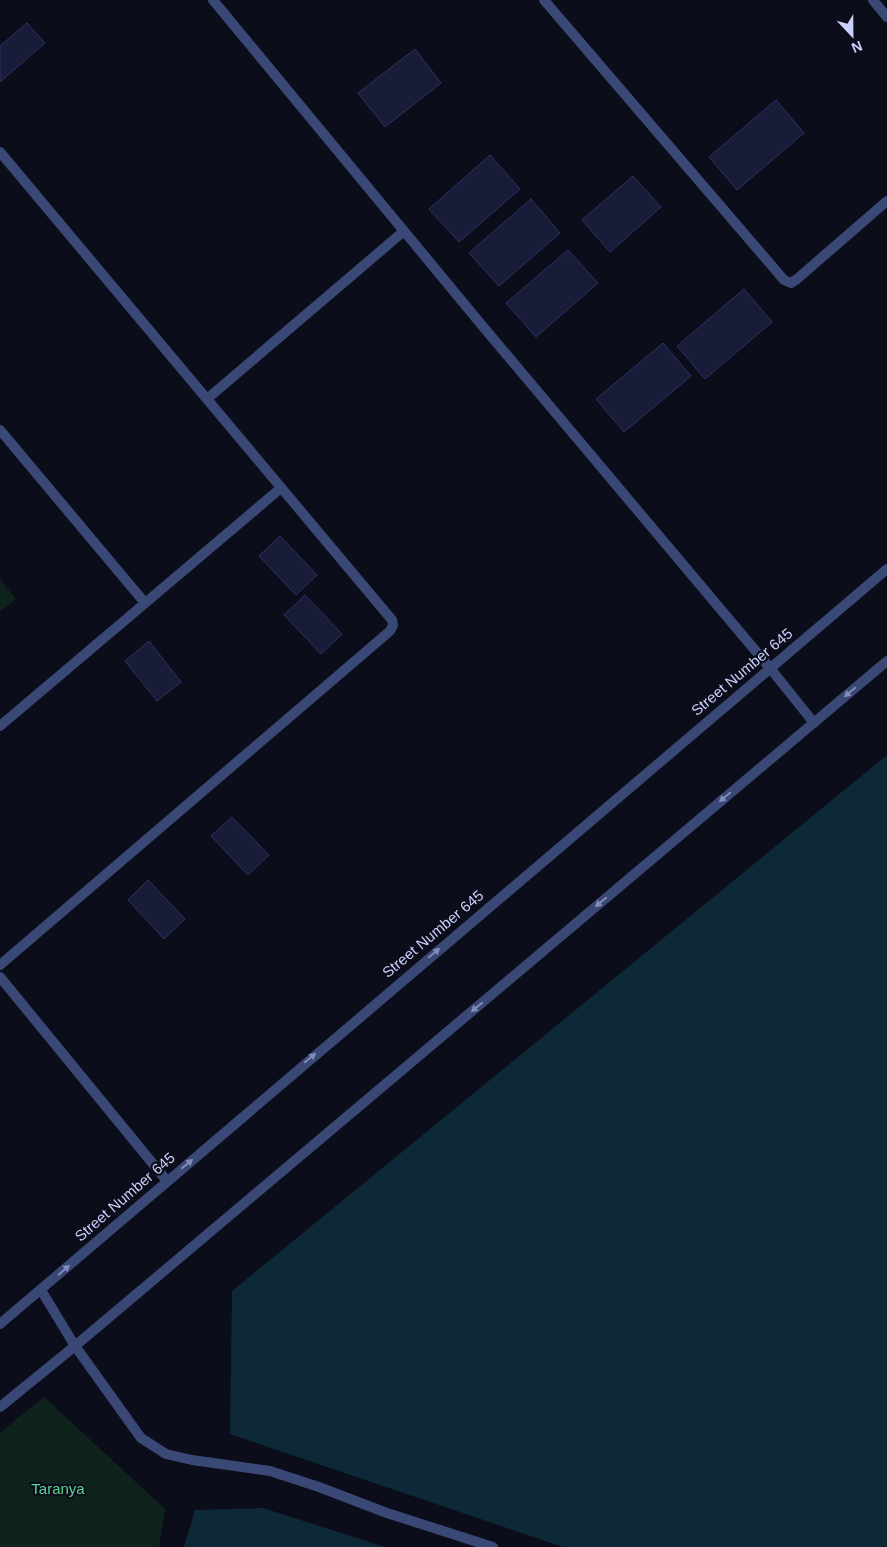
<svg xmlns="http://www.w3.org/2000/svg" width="887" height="1547" viewBox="0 0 887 1547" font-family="Arial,sans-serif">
  <rect width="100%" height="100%" fill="#0c0d1a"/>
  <path fill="#0f231d" d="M0,579L16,599L0,612Z
    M44,1397L165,1509L159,1547H0V1433Z"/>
  <path fill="#0d2937" d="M887,755V1547H563L230,1434L232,1291Z
    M263,1508L385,1547H184L195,1510Z"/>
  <path fill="#191c39" stroke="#2d3264" d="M27,23L45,43L0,82V46Z
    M415,49L441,83L385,127L358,93Z
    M776,100L804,133L737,190L709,157Z
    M490,155L520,189L459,242L429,209Z
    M633,176L661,207L610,252L582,220Z
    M531,199L560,233L499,286L469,253Z
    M568,250L598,283L536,337L506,303Z
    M744,289L772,322L705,379L677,346Z
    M663,343L691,376L624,432L596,399Z
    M280,536L317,575L296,595L259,556Z
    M305,595L342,634L321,654L284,615Z
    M149,641L181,682L157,701L125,661Z
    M232,817L269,855L248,875L211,836Z
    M148,880L185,919L164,939L128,900Z"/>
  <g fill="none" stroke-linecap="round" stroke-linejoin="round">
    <path stroke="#3a4876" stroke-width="10" d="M213,0L480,323L770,668L814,723
      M544,0L784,280L791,283L797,279L887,201
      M873,0L887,17
      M0,152L392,620L393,625L390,631L0,965
      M207,399L404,231
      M0,430L145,603
      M0,726L281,488
      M0,977L167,1181
      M41,1290L75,1346L141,1438L166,1454L192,1460L270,1471L319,1487L387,1513L493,1547"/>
    <path stroke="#3a4876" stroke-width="10" d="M0,1324L887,569
      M0,1407L75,1346L887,661"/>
  </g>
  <defs><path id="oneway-solid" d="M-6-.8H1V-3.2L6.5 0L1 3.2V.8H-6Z" transform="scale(1.25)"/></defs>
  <g fill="#828cb8">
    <use href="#oneway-solid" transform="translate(850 692) rotate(140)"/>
    <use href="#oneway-solid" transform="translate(725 797) rotate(140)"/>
    <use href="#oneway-solid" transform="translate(601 902) rotate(140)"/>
    <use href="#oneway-solid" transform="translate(434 953) rotate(-40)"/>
    <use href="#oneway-solid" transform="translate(477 1007) rotate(140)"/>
    <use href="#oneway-solid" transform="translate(310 1058) rotate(-40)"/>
    <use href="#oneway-solid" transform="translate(187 1164) rotate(-40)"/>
    <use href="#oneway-solid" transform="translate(64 1270) rotate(-41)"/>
  </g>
  <g text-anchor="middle" stroke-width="4.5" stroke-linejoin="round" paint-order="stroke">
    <g font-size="15" fill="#c9d1fb" stroke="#0c0d1a">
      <text transform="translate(742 672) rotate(-40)" y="5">Street Number 645</text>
      <text transform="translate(433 934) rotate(-40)" y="5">Street Number 645</text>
      <text transform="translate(125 1197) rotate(-41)" y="5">Street Number 645</text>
    </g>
    <g font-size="15" fill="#5cd495" stroke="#0c0d1a">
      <text x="58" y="1494">Taranya</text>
    </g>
  </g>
  <g transform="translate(852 35) rotate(158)" stroke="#0c0d1a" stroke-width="4" paint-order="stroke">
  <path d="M0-4L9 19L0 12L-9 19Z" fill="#c9d1fb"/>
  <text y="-8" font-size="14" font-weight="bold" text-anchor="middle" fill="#c9d1fb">N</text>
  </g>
</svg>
